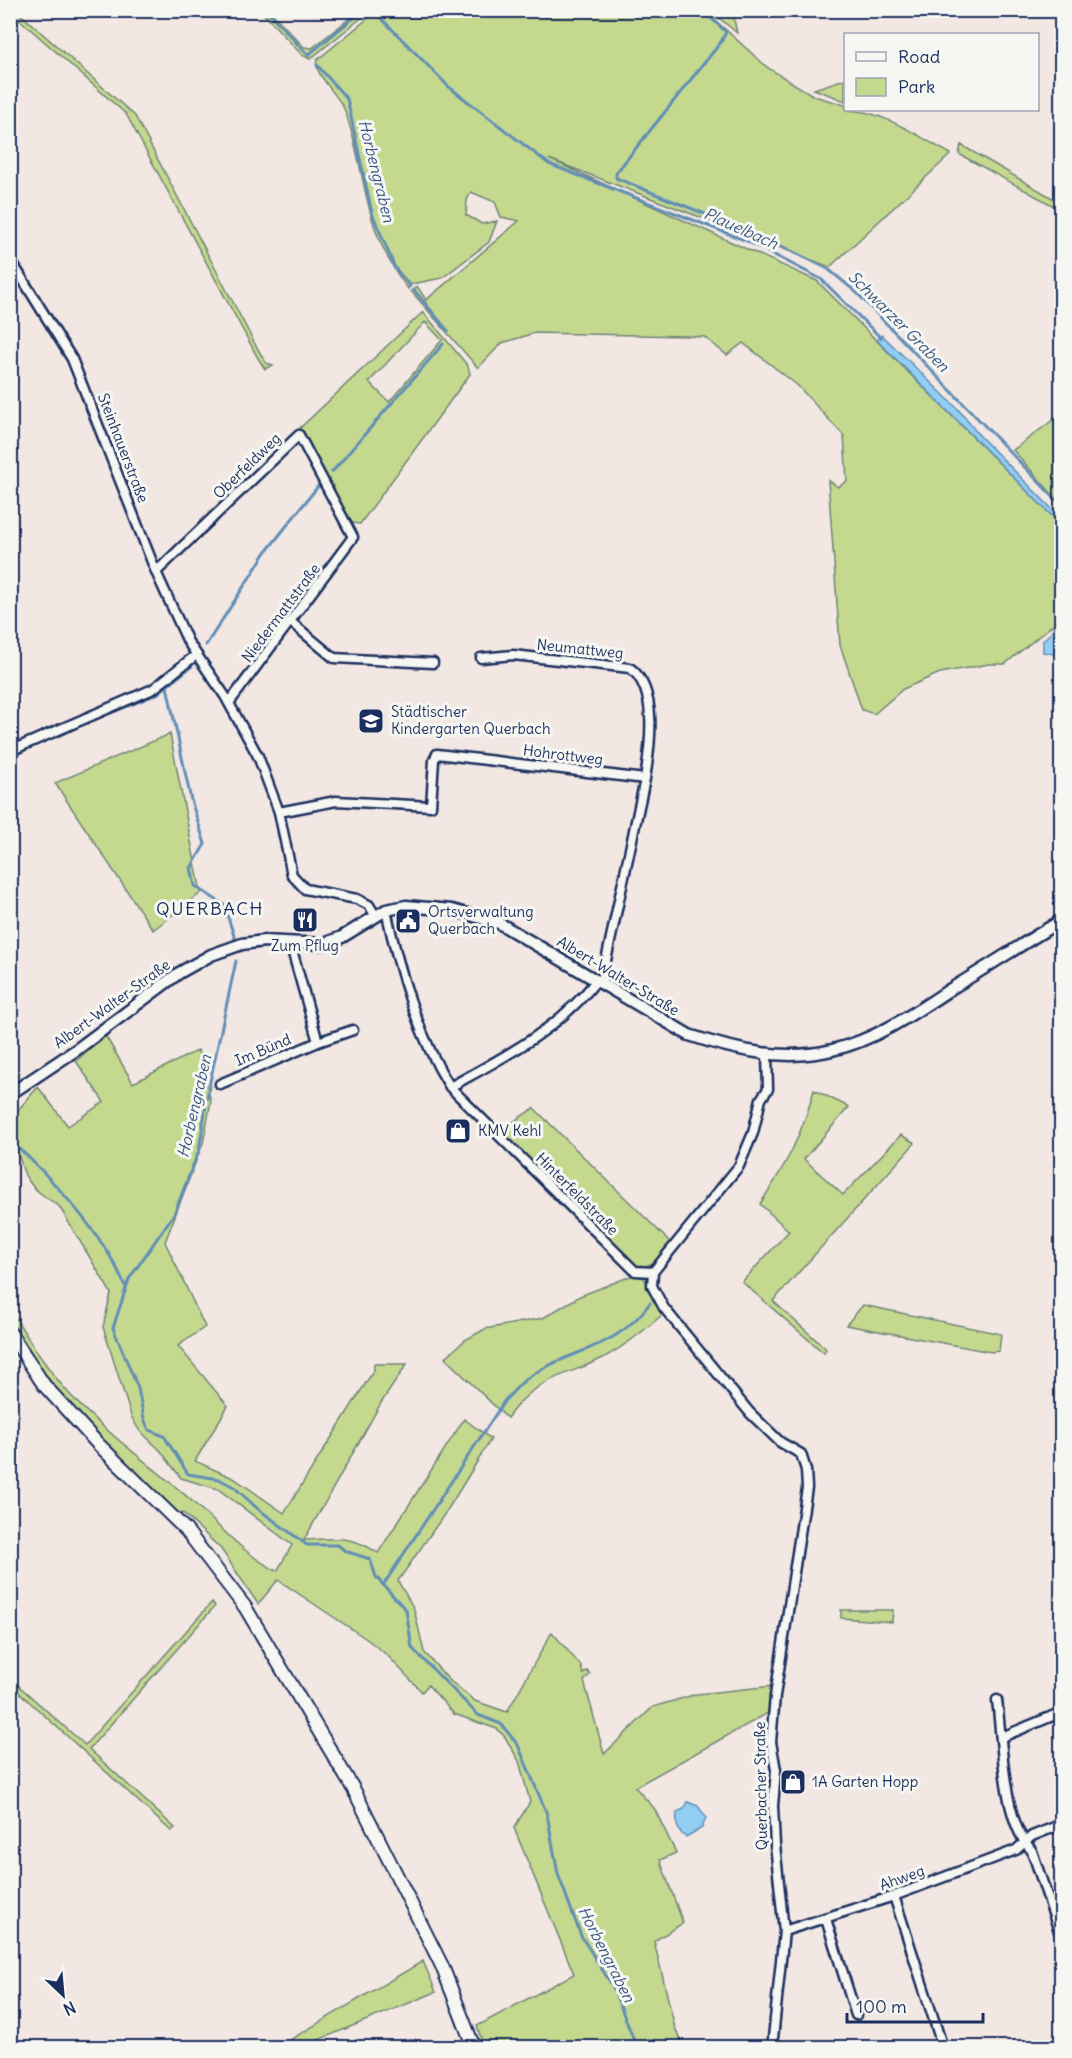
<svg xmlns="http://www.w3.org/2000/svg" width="1072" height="2058" viewBox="0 0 1072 2058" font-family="Delius,sans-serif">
  <rect width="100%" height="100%" fill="#f2e7e2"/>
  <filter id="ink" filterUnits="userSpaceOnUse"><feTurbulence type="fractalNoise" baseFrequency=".0167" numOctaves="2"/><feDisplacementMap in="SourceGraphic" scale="12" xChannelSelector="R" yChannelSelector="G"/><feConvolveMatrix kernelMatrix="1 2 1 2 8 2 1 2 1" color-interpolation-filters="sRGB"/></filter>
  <g filter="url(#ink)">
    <path fill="#c4d98e" stroke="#708476" stroke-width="1.5" fill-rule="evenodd" d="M10,11H17L135,116L256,346L266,363L273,365L265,369L258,358L126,114Z
      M261,11H270L304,47L312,48L359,11H370L310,59L302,55Z
      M377,11H705L768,68L814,96L845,105L846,110C883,110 919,137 951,154L830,267L549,159L817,281L1061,525V618L1005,664H989L940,673L903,689L874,714L862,710L840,645L828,480L838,487L847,481L844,436L797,385L743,343L727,355L704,337L688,336L535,333L502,343L478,368L411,291L417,286L426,300L519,221L501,217L495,202L471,192L467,200L466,215L482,224L497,221L489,242L442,278L412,284L408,289C360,226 369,179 345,111C340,96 312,73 317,60Z
      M711,11H732L737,33Z
      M845,79V101L814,89Z
      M961,145L1061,203V210L959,154Z
      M423,312L468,366L470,374L360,524L352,523L299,429ZM425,322L442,340L389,402L369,382Z
      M1061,414V504L1013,450Z
      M170,734L201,893L153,930L55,783Z
      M105,1035L133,1083L198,1050L211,1102L203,1143L165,1242L205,1327L178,1346L228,1406L195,1461L235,1479L284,1513L374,1370V1364H407L381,1403L304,1540C335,1539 350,1534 378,1553L464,1419L491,1439L448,1509L398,1581L414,1609L424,1652L449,1680L475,1701L507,1712L552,1632L581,1666L583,1674L587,1671L590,1674L584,1681L604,1754L653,1707L697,1694L773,1686L768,1713L635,1787L654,1808L676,1853L660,1860L683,1923L654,1941L675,2028L684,2046L484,2047L477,2026L574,1974L514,1828L530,1802L519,1761L505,1737L497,1729L454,1714L428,1685L422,1692L387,1655L368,1640L278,1580L258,1604L221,1549L183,1513L178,1516C137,1475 11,1364 10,1309C30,1341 50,1375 77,1402C113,1439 154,1467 192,1501C220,1526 243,1554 277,1571L292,1545L218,1489L181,1478L160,1450L139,1430L131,1416L103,1327L111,1293L59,1206C48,1199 35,1191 28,1180C19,1168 23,1155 11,1145V1118L38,1087L68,1126L104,1102L76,1061Z
      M814,1090L849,1107L804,1159L843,1195L901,1135L915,1143L773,1301L826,1349L824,1353L742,1282L789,1231L760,1204C787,1163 801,1137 814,1090Z
      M534,1108L672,1244C660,1257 652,1270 633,1265L498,1132Z
      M631,1276H642C651,1286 656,1302 663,1314C644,1331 625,1346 603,1358C562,1378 536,1377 507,1418L445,1358L465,1340L485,1329L543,1318L580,1296Z
      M863,1305L1001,1334L999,1351L991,1352L846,1325Z
      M212,1602L215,1606L89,1749L175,1828L171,1831L11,1685V1679L85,1745Z
      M841,1610H893L892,1622L841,1618Z
      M423,1961L436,1992L301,2047H278Z"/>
    <path fill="#92cdf2" stroke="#628eb7" stroke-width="1.5" d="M882,335L958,409L978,434L1061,518V525L877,340Z
      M1061,624V655L1043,652V640Z
      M688,1802L698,1806L706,1817L702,1828L686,1837C676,1831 676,1823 677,1812L684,1809Z"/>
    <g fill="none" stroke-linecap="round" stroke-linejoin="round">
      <path stroke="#628eb7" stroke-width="3" d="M266,10L308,55L363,10
        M373,10L449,87L549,164L747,241L821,279L881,338
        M702,10L726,32L721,42L616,173V178L767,239L828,269L856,292L1062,506
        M317,65L347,99L372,213L395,268L410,286
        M414,290L448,331
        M332,472L443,344
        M206,645L266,552L319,485
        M192,666L167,686L191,800L205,844L191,868L195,886L224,905L235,939
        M81,725L157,694L167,686
        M32,746L45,740
        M10,758L23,751
        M236,961L209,1086L199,1150L174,1214L129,1279L113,1328L138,1388L144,1419L149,1430L164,1436L188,1474L219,1479L234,1487L258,1509L307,1545H338L345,1551L370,1559L376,1577L406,1610L412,1648L478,1715L501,1724L518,1745L547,1814L558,1874L581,1936L612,1985L637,2048
        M10,1140C50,1176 106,1237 125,1286
        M384,1584L505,1400C512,1393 518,1386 525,1380C568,1348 615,1352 650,1303"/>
      <g stroke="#1b2f5e" stroke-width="13">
        <path id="minor" d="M10,259L72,359L156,572L188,642L225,696L258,756L279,812L292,875L305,889L357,899L369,905L375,915
          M156,572L299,435L353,537L229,703
          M292,623L334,658L433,663
          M481,658L513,655L630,668C659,689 650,748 645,779
          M10,751L153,689L196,655
          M279,812L336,801L431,806L434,760L437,754L645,779L601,984
          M386,910C399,970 417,1034 450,1087L635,1271L653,1272
          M318,1042L353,1030
          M767,1054L768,1089L761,1099L753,1133L739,1166L653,1272L652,1286L664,1308L750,1413L780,1442L801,1454L806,1470L807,1488L775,1696L771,1742L776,1770L773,1806L775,1845L784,1931L772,2048
          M220,1084L318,1042L290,943
          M450,1087C504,1057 558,1030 596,981
          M997,1700C1002,1738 1003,1812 1025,1842L1032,1836L1062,1824
          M1002,1737L1062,1712
          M894,1896L943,2048
          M826,1919L856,2015
          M784,1931L894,1896L1016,1850L1025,1842L1032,1851L1062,1940"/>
      </g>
      <g stroke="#1b2f5e" stroke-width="15">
        <path id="tertiary" d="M10,1094L76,1050L179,973L211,955L242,944L264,941L323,944L342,937L386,910L406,906L452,910L499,923L689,1035C734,1050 784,1062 832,1050C875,1040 913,1014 949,990C987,967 1024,943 1062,920"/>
      </g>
      <g stroke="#1b2f5e" stroke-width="16">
        <path id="secondary" d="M10,1333L44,1385L98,1444L186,1530L245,1607L354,1790L442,1966L474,2048"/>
      </g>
      <use href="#minor" stroke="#f6f6f2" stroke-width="8"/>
      <use href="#tertiary" stroke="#f6f6f2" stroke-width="10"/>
      <use href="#secondary" stroke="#f6f6f2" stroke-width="12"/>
    </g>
  </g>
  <defs>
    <g id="school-square" transform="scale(1.35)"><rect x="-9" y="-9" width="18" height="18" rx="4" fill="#1b2f5e" stroke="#f6f6f2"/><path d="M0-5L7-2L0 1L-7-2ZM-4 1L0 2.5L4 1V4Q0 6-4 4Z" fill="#fff"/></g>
    <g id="restaurant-square" transform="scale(1.35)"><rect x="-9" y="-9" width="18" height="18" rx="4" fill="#1b2f5e" stroke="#f6f6f2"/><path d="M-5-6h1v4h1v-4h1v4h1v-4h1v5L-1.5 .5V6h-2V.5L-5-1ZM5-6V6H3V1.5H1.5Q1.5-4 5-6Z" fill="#fff"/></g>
    <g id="civic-square" transform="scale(1.35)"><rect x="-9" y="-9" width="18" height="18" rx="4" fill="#1b2f5e" stroke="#f6f6f2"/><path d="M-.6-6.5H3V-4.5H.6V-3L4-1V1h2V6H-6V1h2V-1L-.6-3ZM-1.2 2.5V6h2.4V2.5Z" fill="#fff"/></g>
    <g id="shop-square" transform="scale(1.35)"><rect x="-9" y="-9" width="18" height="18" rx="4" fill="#1b2f5e" stroke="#f6f6f2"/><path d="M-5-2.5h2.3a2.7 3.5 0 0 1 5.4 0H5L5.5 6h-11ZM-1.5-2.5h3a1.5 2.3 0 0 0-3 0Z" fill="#fff"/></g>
  </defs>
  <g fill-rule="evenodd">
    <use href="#school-square" x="371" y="721"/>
    <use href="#restaurant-square" x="305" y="920"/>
    <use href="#civic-square" x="408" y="921"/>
    <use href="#shop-square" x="458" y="1131"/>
    <use href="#shop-square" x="793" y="1782"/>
  </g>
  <g text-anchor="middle" stroke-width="6" stroke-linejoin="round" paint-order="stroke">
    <g font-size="15" fill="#1b2f5e" stroke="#f6f6f2">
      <text transform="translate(123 448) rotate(69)" y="5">Steinhauerstraße</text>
      <text transform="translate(247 466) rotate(-44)" y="5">Oberfeldweg</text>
      <text transform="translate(281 613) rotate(-53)" y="5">Niedermattstraße</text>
      <text transform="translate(580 649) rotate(6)" y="5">Neumattweg</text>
      <text transform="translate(563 755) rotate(7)" y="5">Hohrottweg</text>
      <text transform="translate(618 976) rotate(31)" y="5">Albert-Walter-Straße</text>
      <text transform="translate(112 1004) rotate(-36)" y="5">Albert-Walter-Straße</text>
      <text transform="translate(263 1050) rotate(-23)" y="5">Im Bünd</text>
      <text transform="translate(577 1194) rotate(45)" y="5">Hinterfeldstraße</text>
      <text transform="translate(761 1786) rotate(-91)" y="5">Querbacher Straße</text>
      <text transform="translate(902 1878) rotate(-20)" y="5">Ahweg</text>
    </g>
    <g font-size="15" fill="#1b2f5e" stroke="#f6f6f2" text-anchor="start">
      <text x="391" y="717">Städtischer<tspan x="391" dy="17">Kindergarten Querbach</tspan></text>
      <text x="428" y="917">Ortsverwaltung<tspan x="428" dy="17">Querbach</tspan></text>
      <text x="305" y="951" text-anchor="middle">Zum Pflug</text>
      <text x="478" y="1136">KMV Kehl</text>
      <text x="812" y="1787">1A Garten Hopp</text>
    </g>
    <g font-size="16" font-style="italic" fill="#395683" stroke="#f6f6f2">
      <text transform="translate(377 171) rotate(76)" y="6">Horbengraben</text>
      <text transform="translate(741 228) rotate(24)" y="6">Plauelbach</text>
      <text transform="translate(899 321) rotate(45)" y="6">Schwarzer Graben</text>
      <text transform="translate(194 1106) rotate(-77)" y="6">Horbengraben</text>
      <text transform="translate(607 1954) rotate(63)" y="6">Horbengraben</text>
    </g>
    <g font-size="18" letter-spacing="1.5" fill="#1b2f5e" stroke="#f6f6f2">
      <text x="210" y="915">QUERBACH</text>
    </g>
  </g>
  <rect width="1072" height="2058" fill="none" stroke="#f6f6f2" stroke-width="36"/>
  <rect x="18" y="18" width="1036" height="2022" fill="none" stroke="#1b2f5e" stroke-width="2" filter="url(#ink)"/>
  <rect x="844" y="33" width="195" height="78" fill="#f6f6f2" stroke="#9ea6b7" stroke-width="1.5"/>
  <rect x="856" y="52" width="30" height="9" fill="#f6f6f2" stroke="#9ea6b7" stroke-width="1.5"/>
  <text x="898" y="63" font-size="18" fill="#1b2f5e">Road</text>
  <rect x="856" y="78" width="30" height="18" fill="#c4d98e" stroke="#9ea6b7" stroke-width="1.5"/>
  <text x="898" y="93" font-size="18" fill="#1b2f5e">Park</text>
  <g transform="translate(63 1995) rotate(154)" stroke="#f6f6f2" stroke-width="4.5" paint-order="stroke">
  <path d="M0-4.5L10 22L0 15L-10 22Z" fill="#1b2f5e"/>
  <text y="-9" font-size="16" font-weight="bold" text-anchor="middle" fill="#1b2f5e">N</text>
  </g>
  <path d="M847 2013v9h136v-9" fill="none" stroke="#1b2f5e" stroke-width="3"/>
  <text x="856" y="2013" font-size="18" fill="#1b2f5e" stroke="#f6f6f2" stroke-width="4.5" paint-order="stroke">100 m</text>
</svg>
